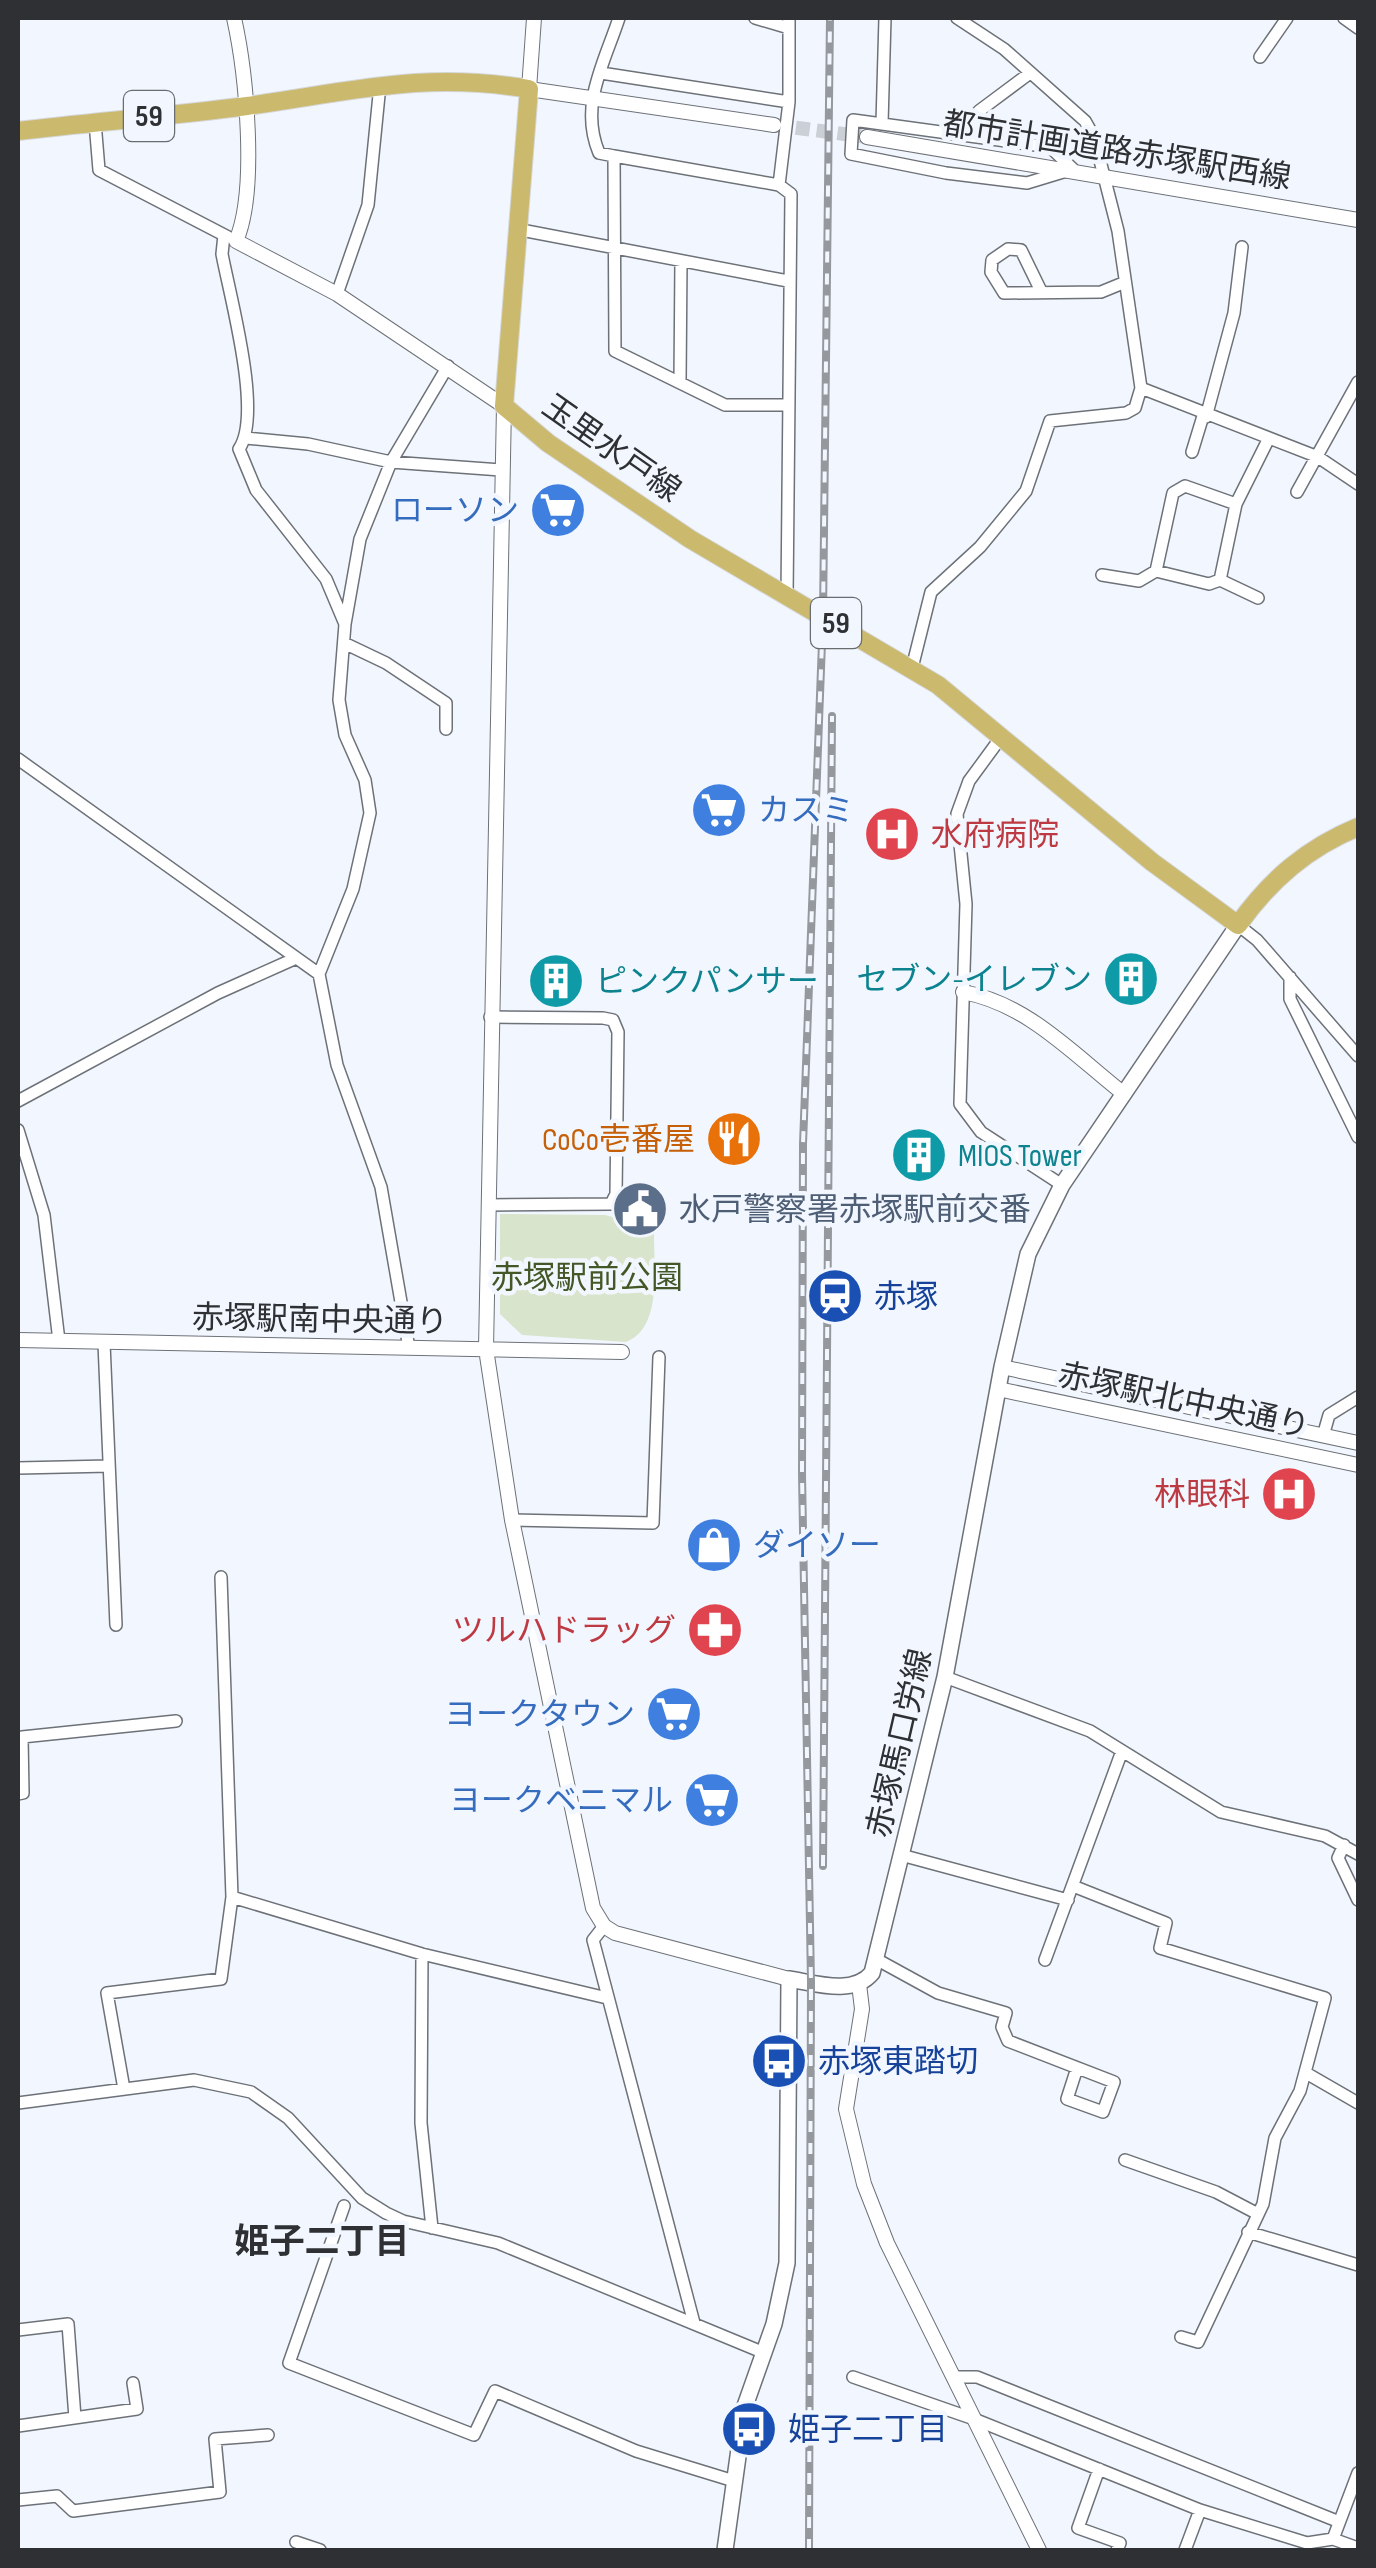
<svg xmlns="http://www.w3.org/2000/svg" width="1376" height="2568" viewBox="0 0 1376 2568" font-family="'Sofia Sans Condensed','Noto Sans JP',sans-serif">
  <rect width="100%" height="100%" fill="#f2f7ff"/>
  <path fill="#d8e4cb" d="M500,1214L605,1215L654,1228C653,1262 664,1328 626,1342L522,1335L500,1314Z"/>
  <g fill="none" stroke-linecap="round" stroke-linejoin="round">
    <path stroke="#cbcfd6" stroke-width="14" stroke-dasharray="14 7" stroke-linecap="butt" d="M775,125L867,137"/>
    <g stroke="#6d7178" stroke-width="14">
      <path id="minor" d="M619,18C604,64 579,105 599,153L614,156L615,351L725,405H788
        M755,18L789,28
        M1344,18L1358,28
        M1260,57L1287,18
        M601,73L789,102
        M979,111L1030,73
        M853,120L1050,147L1073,169L1027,183L946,173L851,154Z
        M95,122L99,170L228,237
        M882,123L885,18
        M614,156L779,185
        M516,229L788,281
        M224,235L222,254C230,297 263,414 239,449L256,490L326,579L345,624L339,700L345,735L365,780L370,813L353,889L319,974L337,1065L381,1187L409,1348
        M1041,291L1021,250L1008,249L992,260L991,272L1004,293L1101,292L1123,283
        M337,294L368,205L380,85
        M680,381L681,261
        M1141,388L1318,457L1358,484
        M1206,417L1234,313L1242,247
        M246,438L308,444L391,462L501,470
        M1192,452L1203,416
        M1297,492L1358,382
        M1236,504L1185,486L1173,493L1156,571L1209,584L1220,580L1236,504L1268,440
        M1102,575L1139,581L1156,571
        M1220,580L1258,598
        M787,597L791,194L779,185L789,102V18
        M345,624L360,539L391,462L448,366
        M344,643L386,663L446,703V729
        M912,668L931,592L980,547L1026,491L1050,421L1126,413L1135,408L1141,388L1118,231L1094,137L1085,121L1004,49L957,18
        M1002,736L969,781L957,814L966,904L960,1104L981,1132L1062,1185
        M18,759L319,974
        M1238,925L1257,940L1358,1056
        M1290,977V999L1358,1137
        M18,1101L218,993L294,959
        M18,1130L44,1215L59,1341
        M488,1205L611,1204L616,1194L618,1032L613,1020L603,1018L490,1017
        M104,1343L116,1625
        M1323,1436L1329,1415L1358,1397
        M18,1468L109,1466
        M512,1520L653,1523L659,1357
        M945,1677L1090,1731L1221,1812L1325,1836L1358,1854
        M22,1737L176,1721
        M18,1794L23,1793L22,1737L18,1738
        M1344,1845L1338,1858L1358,1900
        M901,1855L1068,1900
        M1073,1886L1166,1923L1160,1948L1325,1998L1300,2091L1275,2138L1263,2204L1198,2342L1181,2337
        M232,1897L422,1954L607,1998
        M604,1926L593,1940L694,2323
        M422,1954L421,2123L432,2228
        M876,1959L938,1993L1006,2013L1002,2027L1008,2041L1114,2082L1103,2112L1067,2099L1077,2068
        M1045,1960L1122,1751
        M1306,2073L1358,2103
        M124,2089L107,1993L221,1979L232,1897L221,1577
        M18,2103L194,2080L251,2092L288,2118L362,2198L386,2213L403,2221L498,2243L762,2352
        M1125,2160L1216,2192L1258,2214
        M344,2206L289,2363L474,2435L495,2391L636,2451L734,2481
        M1248,2232L1358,2265
        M18,2330L68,2324L75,2418
        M853,2377L974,2419L1200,2510L1307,2543L1333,2539L1358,2548
        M953,2377H977L1337,2521
        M18,2426L137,2409L133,2383
        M1099,2469L1078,2528L1120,2543L1117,2550
        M18,2500L57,2496L73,2511L220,2492L215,2439L268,2435
        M1333,2539L1358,2473
        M296,2542L320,2550
        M1185,2550L1200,2510"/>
    </g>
    <g stroke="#6d7178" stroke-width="16">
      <path id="tertiary" d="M234,18C246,72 258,190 236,241L337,294L504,406L486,1349L512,1520L593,1908L604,1926L615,1933L789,1979
        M534,18L529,89L774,125
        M867,137L1358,220
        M963,992C1028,1004 1073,1054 1124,1094
        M18,1340L622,1352
        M1002,1367L1358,1443
        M998,1389L1358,1465
        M859,1984L862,2009L846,2109L864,2184L887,2243L1039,2550"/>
    </g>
    <g stroke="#6d7178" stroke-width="18">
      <path id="secondary" d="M725,2550L745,2406L774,2324L787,2263L789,1979C815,1983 853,1996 872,1973L945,1677L1002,1367L1028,1254L1062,1185L1238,925"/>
    </g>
    <g stroke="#d5d6d6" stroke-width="20">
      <path id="primary" d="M18,131C94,122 171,116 247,106C350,92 423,71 529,89L504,406L548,443L690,539L938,685L1152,862L1238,925C1270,880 1307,848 1358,827"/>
    </g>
    <use href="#minor" stroke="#fff" stroke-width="11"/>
    <use href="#tertiary" stroke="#fff" stroke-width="14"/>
    <use href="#secondary" stroke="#fff" stroke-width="15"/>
    <use href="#primary" stroke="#cbb96d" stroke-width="18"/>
    <g stroke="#95999e" stroke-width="8">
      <path id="rail" d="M823,1866L832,716
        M809,2550L811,1982L802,1474L803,1144L823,616L830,18"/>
    </g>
    <use href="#rail" stroke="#f2f7ff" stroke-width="4" stroke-dasharray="11" stroke-linecap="butt"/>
  </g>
  <defs>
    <g id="supermarket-disc" transform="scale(2.875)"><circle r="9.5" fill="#3f7fe0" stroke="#f2f7ff"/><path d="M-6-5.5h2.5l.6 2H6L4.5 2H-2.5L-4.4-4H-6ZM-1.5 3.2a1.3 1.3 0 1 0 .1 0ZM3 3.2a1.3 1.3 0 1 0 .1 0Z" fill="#fff"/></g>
    <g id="hospital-disc" transform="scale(2.875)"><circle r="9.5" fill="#e0444e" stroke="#f2f7ff"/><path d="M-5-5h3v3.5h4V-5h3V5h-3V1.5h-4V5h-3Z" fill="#fff"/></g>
    <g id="building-disc" transform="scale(2.875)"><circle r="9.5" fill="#0f9aa8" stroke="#f2f7ff"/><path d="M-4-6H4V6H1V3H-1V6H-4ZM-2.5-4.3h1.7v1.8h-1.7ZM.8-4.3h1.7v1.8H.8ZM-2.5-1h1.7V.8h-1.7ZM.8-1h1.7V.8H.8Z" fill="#fff"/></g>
    <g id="restaurant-disc" transform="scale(2.875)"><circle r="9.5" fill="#e8710a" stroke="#f2f7ff"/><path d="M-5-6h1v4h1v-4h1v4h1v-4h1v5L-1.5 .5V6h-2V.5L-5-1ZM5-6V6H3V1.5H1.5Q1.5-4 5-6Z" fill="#fff"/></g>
    <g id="civic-disc" transform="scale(2.875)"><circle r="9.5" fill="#5c6f8a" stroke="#f2f7ff"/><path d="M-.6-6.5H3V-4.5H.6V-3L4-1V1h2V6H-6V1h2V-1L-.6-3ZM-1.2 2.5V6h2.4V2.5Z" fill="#fff"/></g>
    <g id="station-disc" transform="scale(2.875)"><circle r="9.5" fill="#1a4fb4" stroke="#f2f7ff"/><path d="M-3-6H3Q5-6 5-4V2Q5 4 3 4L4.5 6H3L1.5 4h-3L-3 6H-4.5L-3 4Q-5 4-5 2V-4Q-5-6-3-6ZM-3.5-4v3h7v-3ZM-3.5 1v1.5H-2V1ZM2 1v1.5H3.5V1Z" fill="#fff"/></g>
    <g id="shop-disc" transform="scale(2.875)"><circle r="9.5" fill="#3f7fe0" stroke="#f2f7ff"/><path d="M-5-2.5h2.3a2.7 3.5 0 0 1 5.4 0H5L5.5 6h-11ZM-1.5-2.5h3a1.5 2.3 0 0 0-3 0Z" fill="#fff"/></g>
    <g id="pharmacy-disc" transform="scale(2.875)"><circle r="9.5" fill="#e0444e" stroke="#f2f7ff"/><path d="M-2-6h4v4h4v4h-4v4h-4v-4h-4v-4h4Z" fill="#fff"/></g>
    <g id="bus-disc" transform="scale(2.875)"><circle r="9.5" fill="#1a4fb4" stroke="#f2f7ff"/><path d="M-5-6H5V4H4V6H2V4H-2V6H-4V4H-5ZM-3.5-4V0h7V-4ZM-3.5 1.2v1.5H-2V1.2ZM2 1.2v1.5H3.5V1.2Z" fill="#fff"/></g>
  </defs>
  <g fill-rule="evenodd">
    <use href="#supermarket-disc" x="558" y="510"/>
    <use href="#supermarket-disc" x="719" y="810"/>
    <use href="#hospital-disc" x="892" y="834"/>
    <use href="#building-disc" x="1131" y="979"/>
    <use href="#building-disc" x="556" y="981"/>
    <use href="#restaurant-disc" x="734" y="1139"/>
    <use href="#building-disc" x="919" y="1155"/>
    <use href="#civic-disc" x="640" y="1209"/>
    <use href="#station-disc" x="835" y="1296"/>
    <use href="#hospital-disc" x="1289" y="1494"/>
    <use href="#shop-disc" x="714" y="1545"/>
    <use href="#pharmacy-disc" x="715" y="1630"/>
    <use href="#supermarket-disc" x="674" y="1714"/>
    <use href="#supermarket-disc" x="712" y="1800"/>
    <use href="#bus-disc" x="779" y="2061"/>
    <use href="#bus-disc" x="749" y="2429"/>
  </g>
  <g text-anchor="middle" stroke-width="9" stroke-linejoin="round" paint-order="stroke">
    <g fill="#f2f7ff" stroke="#696c70" stroke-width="2.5">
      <rect x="124" y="91" width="50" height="50" rx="8"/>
      <rect x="811" y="598" width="50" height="50" rx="8"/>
    </g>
    <g font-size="30" font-weight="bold" fill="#2e3033">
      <text x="149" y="126">59</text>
      <text x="836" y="633">59</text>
    </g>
    <g font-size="32" fill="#2e3033" stroke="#f2f7ff">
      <text transform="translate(1117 150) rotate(9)" y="11">都市計画道路赤塚駅西線</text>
      <text transform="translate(612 448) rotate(35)" y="11">玉里水戸線</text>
      <text transform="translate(320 1319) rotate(1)" y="11">赤塚駅南中央通り</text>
      <text transform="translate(1184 1400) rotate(12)" y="11">赤塚駅北中央通り</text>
      <text transform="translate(899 1743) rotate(-77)" y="11">赤塚馬口労線</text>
    </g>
    <g font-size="32" fill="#366cbe" stroke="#f2f7ff" text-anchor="end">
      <text x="519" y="521">ローソン</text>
      <text x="758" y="821" text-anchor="start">カスミ</text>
      <text x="753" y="1556" text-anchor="start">ダイソー</text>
      <text x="635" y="1725">ヨークタウン</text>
      <text x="673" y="1811">ヨークベニマル</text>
    </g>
    <g font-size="32" fill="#be3a42" stroke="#f2f7ff" text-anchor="end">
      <text x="931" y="845" text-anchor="start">水府病院</text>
      <text x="1250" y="1505">林眼科</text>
      <text x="676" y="1641">ツルハドラッグ</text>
    </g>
    <g font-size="32" fill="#0d838f" stroke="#f2f7ff" text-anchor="start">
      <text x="1092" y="990" text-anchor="end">セブン-イレブン</text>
      <text x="595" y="992">ピンクパンサー</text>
      <text x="958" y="1166">MIOS Tower</text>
    </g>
    <g font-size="32" fill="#c56008" stroke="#f2f7ff" text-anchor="end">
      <text x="695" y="1150">CoCo壱番屋</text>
    </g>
    <g font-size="32" fill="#4e5e75" stroke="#f2f7ff" text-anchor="start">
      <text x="679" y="1220">水戸警察署赤塚駅前交番</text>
    </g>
    <g font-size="32" fill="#445827" stroke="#f2f7ff">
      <text x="587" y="1288">赤塚駅前公園</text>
    </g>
    <g font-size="32" fill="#164399" stroke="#f2f7ff" text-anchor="start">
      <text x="874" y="1307">赤塚</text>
      <text x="818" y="2072">赤塚東踏切</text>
      <text x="788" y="2440">姫子二丁目</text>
    </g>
    <g font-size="35" font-weight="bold" fill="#2e3033" stroke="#f2f7ff">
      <text x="322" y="2253">姫子二丁目</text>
    </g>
  </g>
  <rect width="1376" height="2568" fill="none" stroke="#2e3033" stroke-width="40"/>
</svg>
